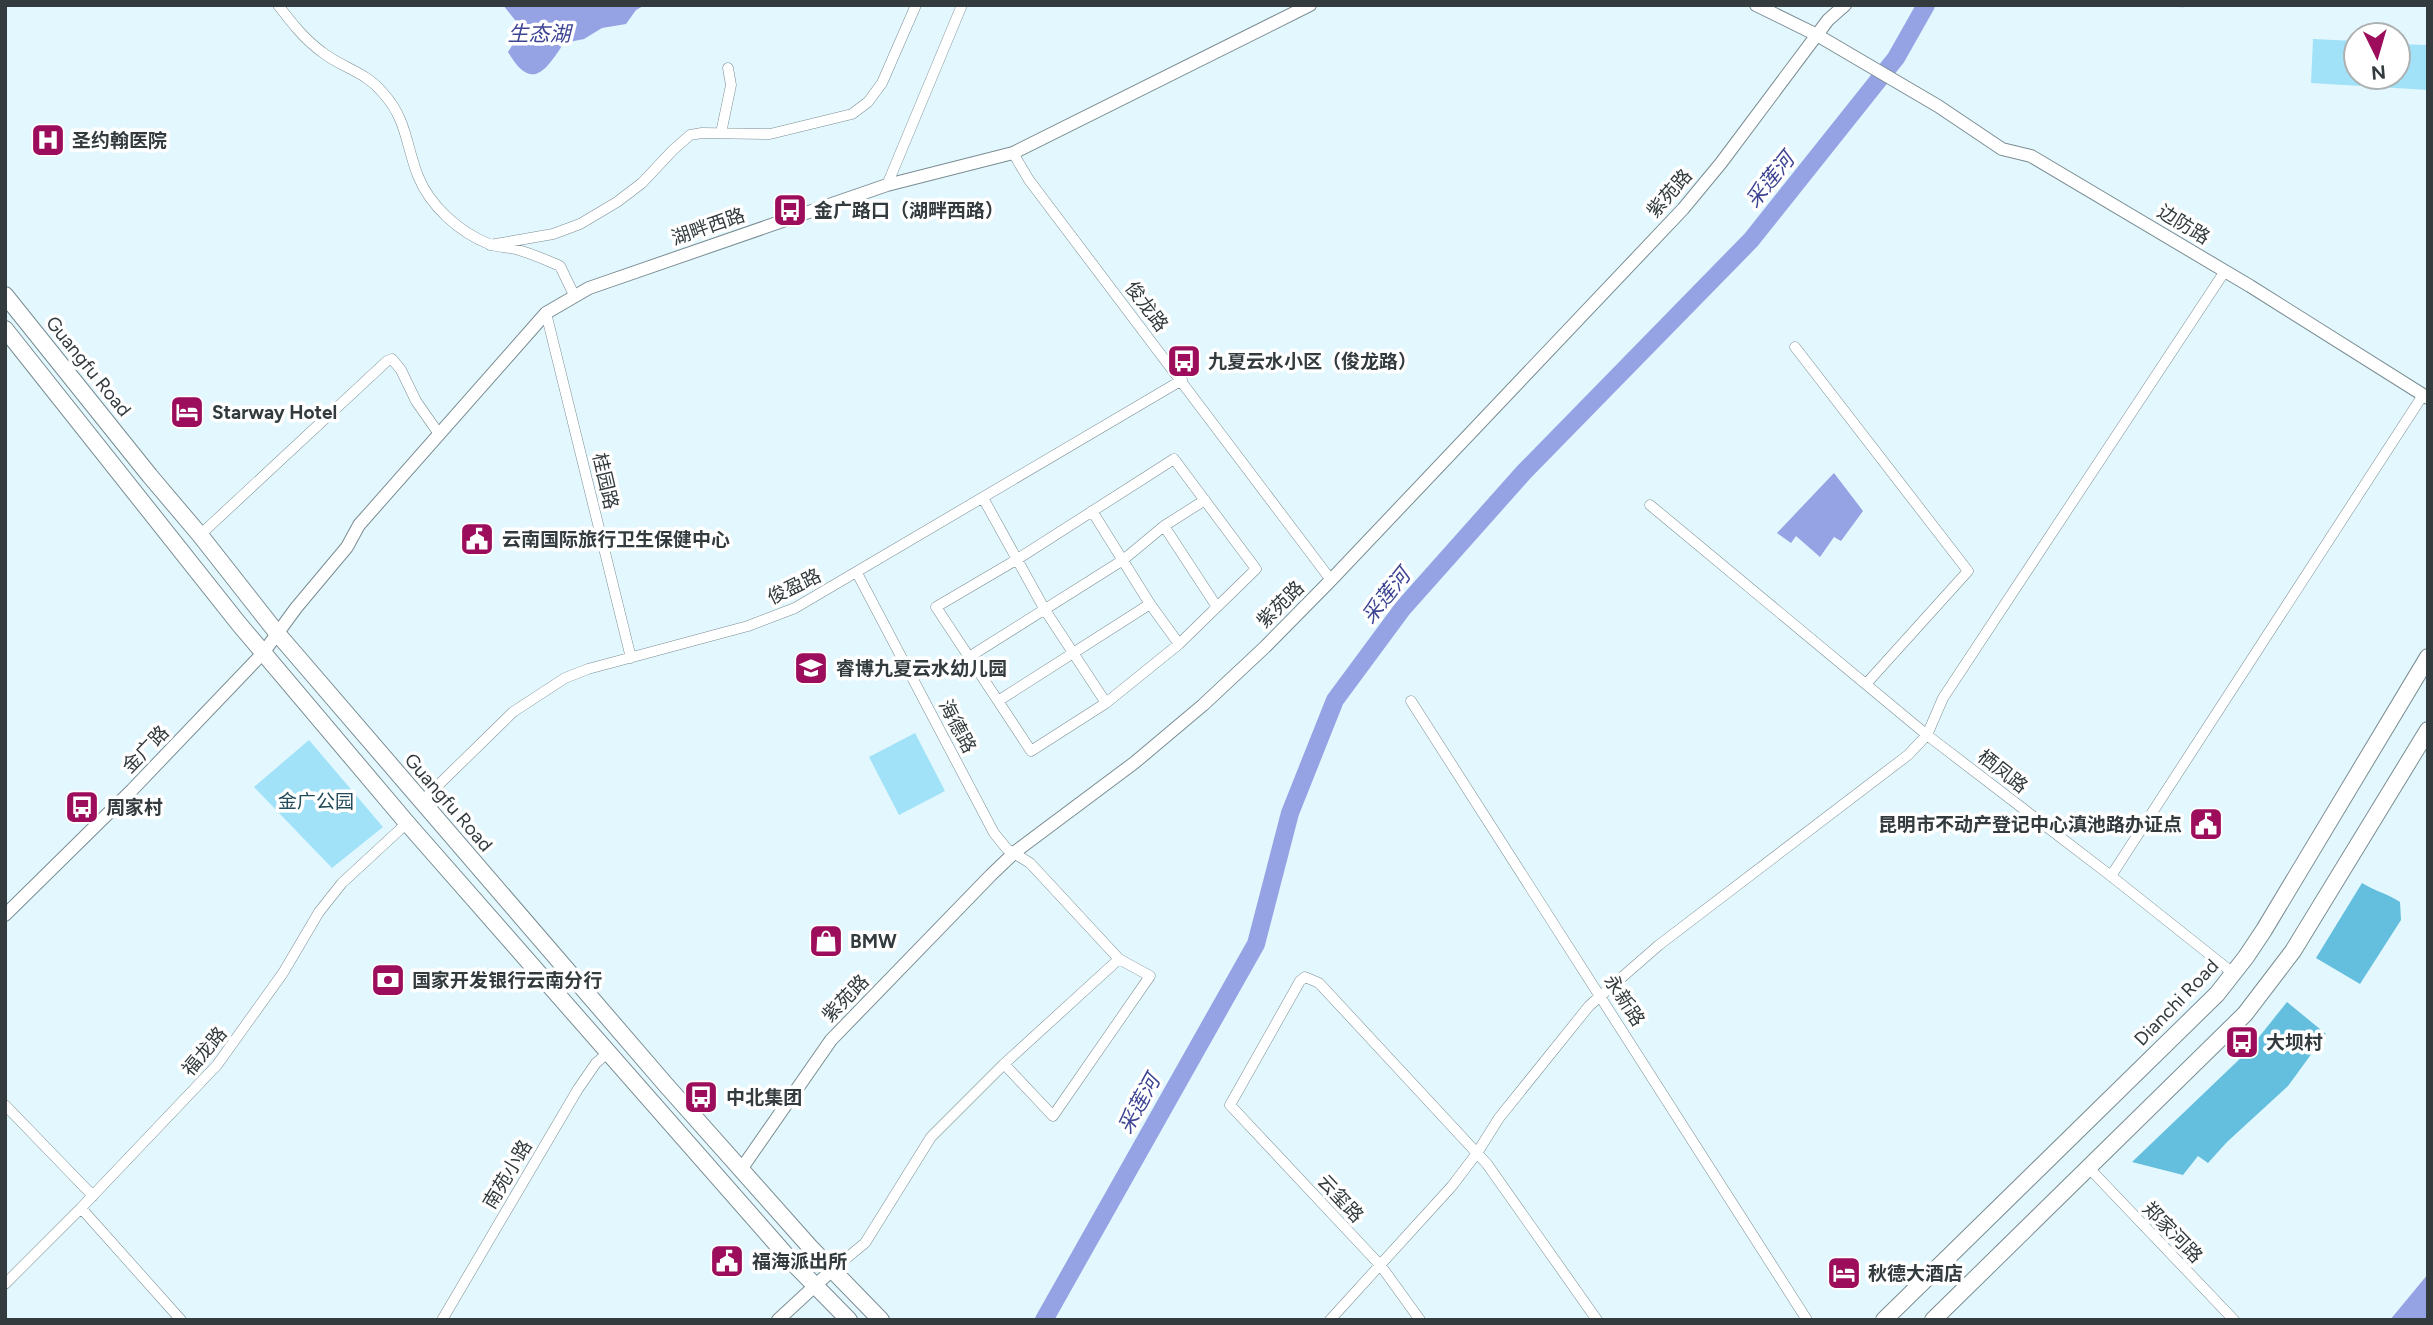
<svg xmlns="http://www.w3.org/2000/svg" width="2433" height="1325" viewBox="0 0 2433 1325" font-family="Figtree,'Noto Sans SC',sans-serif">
  <rect width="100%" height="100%" fill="#e3f7fe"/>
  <path fill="#a1e2f9" d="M2313,39L2356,41V77H2398V44L2428,45V90L2311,83Z
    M915,733L945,791L899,815L869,757Z
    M309,740L383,827L332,868L254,787Z"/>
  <path fill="#63bfdd" d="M2362,883C2375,891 2388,894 2400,902L2401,920L2360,984L2316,958Z
    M2287,1002L2326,1034L2288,1086L2227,1142L2208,1163L2198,1156L2183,1175L2132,1162L2247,1052Z"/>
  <path fill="#95a2e4" d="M503,5H645L636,10L626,24L602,28L584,39L564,43C546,70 532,93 508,52L513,44L515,20Z
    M1834,473L1863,511L1841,541L1834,537L1820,557L1796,536L1791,543L1777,533Z
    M2428,1274V1320H2390Z"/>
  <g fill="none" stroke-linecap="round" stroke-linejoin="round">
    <path stroke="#95a2e4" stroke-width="2.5" d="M2164,5L2183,6"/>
    <path stroke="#95a2e4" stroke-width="18" d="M1044,1320L1256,944L1290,813L1335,700L1403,608L1524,472L1751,240L1896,58L1926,5"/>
    <g stroke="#7a8d93" stroke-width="11">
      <path id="minor" d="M278,5C291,22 304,39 322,52C342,68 365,71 383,93C407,119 406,146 418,176C430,206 459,232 489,244C497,247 507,247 515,249C531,253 546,260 560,266L574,295
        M721,133L731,85L728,68
        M1013,153L1029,180L1331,580
        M887,185L962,5
        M490,245L553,234L580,224L617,202L642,183L673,150L690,135L702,133L770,134L852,114L868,102L882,83L916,5
        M546,313L631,658
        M1795,347L1968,571L1866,684
        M1174,459L1256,569L1179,644L1106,703L1031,751L936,607L1016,560Z
        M983,498L1045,610L1106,703
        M1650,505L1927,735L2111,876L2233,973
        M1092,511L1150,604
        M1164,526L1205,500
        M200,535L387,361L392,359L401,370L416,401L439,434
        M857,573L994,833L1007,849L1030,863L1119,959
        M969,657L1123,560L1164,526L1217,607
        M998,701L1150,604L1179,644
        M1411,701L1807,1320
        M421,802L513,712L565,678L588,669L748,626L795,608L1182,380
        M2111,876L2423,395
        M5,1105L93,1196
        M2089,1168L2234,1320
        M81,1208L181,1320
        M832,1270L865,1243L931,1137L1004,1064L1119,959L1150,976L1053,1116L1004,1064
        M5,1284L81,1208L217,1065L283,973L319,912L342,883L407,823
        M442,1320L578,1089L596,1063L609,1052
        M1330,1320L1452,1186L1477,1153L1499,1118L1589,1006L1659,945L1908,755L1927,735L1943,698L2225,271
        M1420,1320L1381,1266L1230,1105L1300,981L1305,977L1319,983L1487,1164L1597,1320"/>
    </g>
    <g stroke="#7a8d93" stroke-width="14">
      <path id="tertiary" d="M1756,5L1817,35L1938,106L2002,149L2031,156L2250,286L2428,398
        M5,915L132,790L263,653L296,608L347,547L359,525L546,313L589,288L887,185L1013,153L1310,5
        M742,1168L831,1040L991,875L1015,852L1134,763L1203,705L1265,647L1331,580L1683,209L1721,163L1828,20L1845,5
        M778,1320L832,1270"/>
    </g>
    <g stroke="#7a8d93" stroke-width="18">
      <path id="primary" d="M5,295L150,476L200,535L277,633L666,1085L810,1247L881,1320
        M5,329L239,624L407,823L793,1263L849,1320
        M1884,1320L2217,994L2246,957L2264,930L2428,657
        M1933,1320L2245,1014L2293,951L2428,730"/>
    </g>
    <use href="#minor" stroke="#fff" stroke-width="10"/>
    <use href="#tertiary" stroke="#fff" stroke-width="12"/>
    <use href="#primary" stroke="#fff" stroke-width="16"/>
  </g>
  <defs>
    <g id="hospital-square" transform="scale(1.75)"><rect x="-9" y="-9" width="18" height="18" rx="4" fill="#9c0d5b" stroke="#fff"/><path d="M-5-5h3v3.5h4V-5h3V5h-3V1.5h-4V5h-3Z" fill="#fff"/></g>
    <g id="bus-square" transform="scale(1.75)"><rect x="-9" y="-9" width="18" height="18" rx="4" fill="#9c0d5b" stroke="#fff"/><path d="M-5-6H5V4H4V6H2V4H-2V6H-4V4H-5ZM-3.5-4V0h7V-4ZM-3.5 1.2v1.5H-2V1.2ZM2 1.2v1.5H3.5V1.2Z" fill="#fff"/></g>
    <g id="hotel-square" transform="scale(1.75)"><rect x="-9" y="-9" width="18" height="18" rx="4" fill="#9c0d5b" stroke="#fff"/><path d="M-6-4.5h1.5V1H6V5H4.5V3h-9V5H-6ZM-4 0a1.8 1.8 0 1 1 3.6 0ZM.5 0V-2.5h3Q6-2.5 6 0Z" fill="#fff"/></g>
    <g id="civic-square" transform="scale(1.75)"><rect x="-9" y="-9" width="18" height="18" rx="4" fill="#9c0d5b" stroke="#fff"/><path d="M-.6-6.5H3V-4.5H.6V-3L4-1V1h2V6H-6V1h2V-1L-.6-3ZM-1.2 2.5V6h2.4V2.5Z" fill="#fff"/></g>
    <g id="school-square" transform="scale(1.75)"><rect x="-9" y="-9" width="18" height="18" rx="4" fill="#9c0d5b" stroke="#fff"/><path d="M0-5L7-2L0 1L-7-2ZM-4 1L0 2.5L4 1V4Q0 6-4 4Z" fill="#fff"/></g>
    <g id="shop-square" transform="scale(1.75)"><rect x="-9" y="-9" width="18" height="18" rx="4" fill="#9c0d5b" stroke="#fff"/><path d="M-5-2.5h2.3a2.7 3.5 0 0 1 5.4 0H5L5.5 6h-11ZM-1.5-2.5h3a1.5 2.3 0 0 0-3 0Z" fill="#fff"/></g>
    <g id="bank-square" transform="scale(1.75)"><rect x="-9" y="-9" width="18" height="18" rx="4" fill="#9c0d5b" stroke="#fff"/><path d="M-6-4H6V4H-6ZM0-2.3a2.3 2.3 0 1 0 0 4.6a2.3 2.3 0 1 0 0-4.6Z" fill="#fff"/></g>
  </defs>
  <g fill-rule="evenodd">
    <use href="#hospital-square" x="48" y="140"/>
    <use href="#bus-square" x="790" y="210"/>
    <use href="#bus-square" x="1184" y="361"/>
    <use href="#hotel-square" x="187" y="412"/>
    <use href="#civic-square" x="477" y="539"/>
    <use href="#school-square" x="811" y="668"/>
    <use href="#bus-square" x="82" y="807"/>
    <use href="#civic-square" x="2206" y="824"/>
    <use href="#shop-square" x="826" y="941"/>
    <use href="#bank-square" x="388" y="980"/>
    <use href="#bus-square" x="2242" y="1042"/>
    <use href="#bus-square" x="701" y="1097"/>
    <use href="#civic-square" x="727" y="1261"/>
    <use href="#hotel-square" x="1844" y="1273"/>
  </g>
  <g text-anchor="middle" stroke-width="7" stroke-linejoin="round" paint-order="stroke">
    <g font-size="19" font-weight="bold" fill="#333b3e" stroke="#fff" text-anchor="start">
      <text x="72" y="147">圣约翰医院</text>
      <text x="814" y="217">金广路口（湖畔西路）</text>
      <text x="1208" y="368">九夏云水小区（俊龙路）</text>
      <text x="212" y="419">Starway Hotel</text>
      <text x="502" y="546">云南国际旅行卫生保健中心</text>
      <text x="836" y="675">睿博九夏云水幼儿园</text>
      <text x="106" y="814">周家村</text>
      <text x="2182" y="831" text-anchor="end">昆明市不动产登记中心滇池路办证点</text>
      <text x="850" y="948">BMW</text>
      <text x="412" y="987">国家开发银行云南分行</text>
      <text x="2266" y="1049">大坝村</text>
      <text x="726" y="1104">中北集团</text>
      <text x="752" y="1268">福海派出所</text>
      <text x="1868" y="1280">秋德大酒店</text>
    </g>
    <g font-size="19" fill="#333b3e" stroke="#fff">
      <text transform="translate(1669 193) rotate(-49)" y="7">紫苑路</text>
      <text transform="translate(2184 224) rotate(31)" y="7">边防路</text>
      <text transform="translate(708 226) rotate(-19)" y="7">湖畔西路</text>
      <text transform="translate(1147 306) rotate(53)" y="7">俊龙路</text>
      <text transform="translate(89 366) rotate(51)" y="7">Guangfu Road</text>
      <text transform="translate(606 481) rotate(77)" y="7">桂园路</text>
      <text transform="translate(794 586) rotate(-26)" y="7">俊盈路</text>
      <text transform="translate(1280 604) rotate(-45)" y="7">紫苑路</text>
      <text transform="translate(958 726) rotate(62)" y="7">海德路</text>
      <text transform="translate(145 749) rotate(-46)" y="7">金广路</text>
      <text transform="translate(2003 771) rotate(38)" y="7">栖凤路</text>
      <text transform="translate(449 802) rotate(49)" y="7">Guangfu Road</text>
      <text transform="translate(845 998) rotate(-46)" y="7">紫苑路</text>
      <text transform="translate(1625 1000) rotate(57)" y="7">永新路</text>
      <text transform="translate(2176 1002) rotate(-46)" y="7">Dianchi Road</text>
      <text transform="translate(204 1051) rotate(-50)" y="7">福龙路</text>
      <text transform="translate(507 1174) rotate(-59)" y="7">南苑小路</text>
      <text transform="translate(1341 1198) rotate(47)" y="7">云玺路</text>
      <text transform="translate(2173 1232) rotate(46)" y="7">郑家河路</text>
    </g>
    <g font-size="19" fill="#234c5a" stroke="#fff">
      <text x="316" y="808">金广公园</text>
    </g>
    <g font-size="21" font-style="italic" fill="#3d4493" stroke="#fff">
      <text x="539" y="41">生态湖</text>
      <text transform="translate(1770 180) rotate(-51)" y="7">采莲河</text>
      <text transform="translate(1386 596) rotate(-51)" y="7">采莲河</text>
      <text transform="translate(1139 1104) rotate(-61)" y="7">采莲河</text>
    </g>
  </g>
  <rect width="2433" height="1325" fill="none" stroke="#333b3e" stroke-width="14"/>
  <g transform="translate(2377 56) rotate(175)"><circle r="33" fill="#ffffff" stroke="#adb1b2" stroke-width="2"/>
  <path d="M0-5L12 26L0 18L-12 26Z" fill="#9c0d5b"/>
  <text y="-10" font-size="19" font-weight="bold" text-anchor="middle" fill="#333b3e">N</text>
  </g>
</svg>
